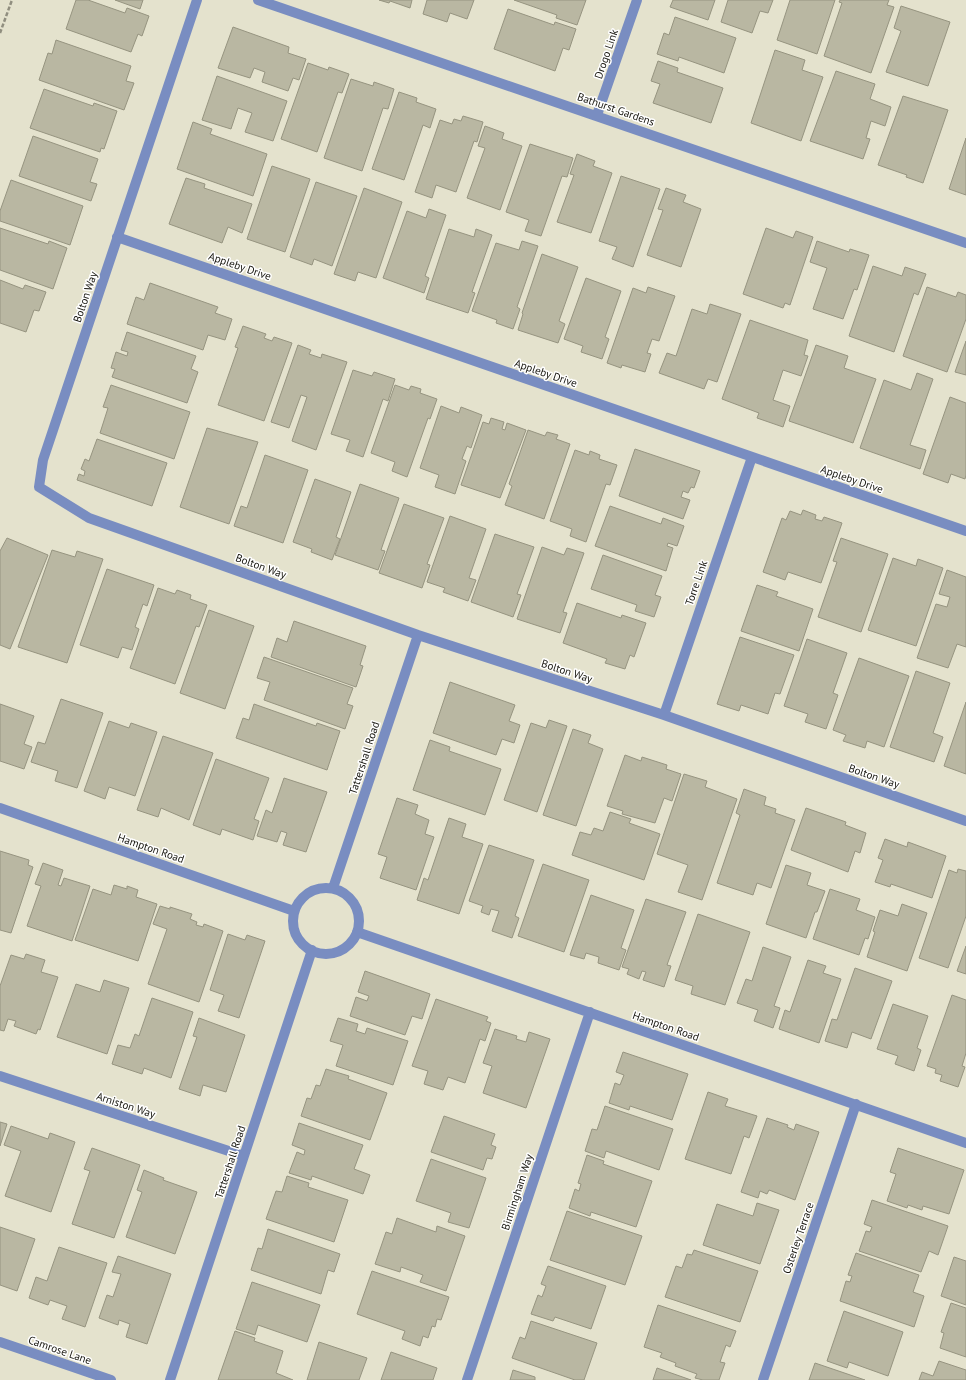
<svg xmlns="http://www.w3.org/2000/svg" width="966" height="1380" viewBox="0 0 966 1380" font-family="'PT Sans',sans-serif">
  <rect width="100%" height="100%" fill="#e4e2cd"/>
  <path fill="#b9b7a2" stroke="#969480" d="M76,0H88L125,13L127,8L149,16L142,36L138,34L131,52L66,29Z
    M115,0H143L140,9Z
    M379,0H412L410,8L390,1L389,3Z
    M427,0H474L467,19L450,13L447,22L423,14Z
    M514,0H586L577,25L556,18L557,15Z
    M673,0H715L708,20L670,7Z
    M728,0H773L768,13L760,11L752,33L721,22Z
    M790,0H835L817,54L777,40Z
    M840,0H889L887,5L894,7L871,73L824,56L842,3L839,2Z
    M901,6L950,22L928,86L886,72L901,31L894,28Z
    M508,9L554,25L555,22L576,29L569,50L563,48L555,71L494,49Z
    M675,17L736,38L724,73L679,57L678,61L657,54L664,33L669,35Z
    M233,27L289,47L288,53L306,59L299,80L293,78L288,91L262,82L265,72L254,68L250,78L218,68Z
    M56,40L131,66L126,81L134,83L124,110L39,80L48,53L52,54Z
    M775,50L805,60L802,70L823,77L801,141L751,123Z
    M658,61L678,68L677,72L723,88L711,123L653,103L660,84L651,81Z
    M308,63L328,70L329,67L349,74L342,93L338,92L317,152L281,139Z
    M836,71L875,84L870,99L891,107L885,126L871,121L866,138L870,139L863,159L810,141Z
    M217,76L287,101L273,141L245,132L252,113L238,108L231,129L202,120Z
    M351,79L373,86L374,82L394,89L388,109L383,108L362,171L324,158Z
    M44,89L93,106L94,103L117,111L104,149L101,148L100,152L30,128Z
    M399,92L417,98L416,102L436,109L430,128L423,125L404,180L372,169Z
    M903,96L948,110L923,183L906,177L907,175L878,165Z
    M463,116L483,122L477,142L474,141L456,192L436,185L432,198L415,192L440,120L452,124L454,119L461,121Z
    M193,122L212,129L210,134L267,154L253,196L177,169Z
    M485,126L504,133L502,139L522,146L500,210L467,198L485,148L478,146Z
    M33,136L98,159L90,182L97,184L91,201L19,176Z
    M966,138V195L949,189Z
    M530,144L573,158L567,177L562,176L541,236L525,231L529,220L506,212Z
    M577,154L595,161L593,166L612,173L591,233L557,222L574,175L570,174Z
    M272,166L310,179L285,252L247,239Z
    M621,176L660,189L633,267L612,259L617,247L599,241Z
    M186,178L205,184L204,188L252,204L242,233L228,227L222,243L169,224Z
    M11,180L83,206L70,245L0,221V211Z
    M316,182L357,196L332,266L314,259L312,265L290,257Z
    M364,188L402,202L376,278L358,272L355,281L334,274Z
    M666,188L686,195L683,202L701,209L681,267L647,255L663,210L658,209Z
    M429,209L446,215L425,276L429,278L424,293L383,278L407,211L426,218Z
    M0,228L48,244L49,241L67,248L53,289L0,270Z
    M766,228L793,238L796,231L813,237L790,305L785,303L783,308L743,294Z
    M449,229L474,237L476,229L492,235L472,292L475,293L468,313L426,299Z
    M522,241L538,246L517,307L520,309L513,329L496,323L497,320L472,311L496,243L519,250Z
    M817,241L849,252L850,249L869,255L857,290L854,289L843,319L813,309L827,268L810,262Z
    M542,254L578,267L559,321L565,324L558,343L518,330L523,314L522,313Z
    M873,266L902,276L905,267L926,274L918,295L914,293L894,352L849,336Z
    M586,278L621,291L605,337L609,339L602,359L581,352L583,346L564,339Z
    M0,280L23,289L25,285L46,292L39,311L34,310L26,332L0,323Z
    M150,283L218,307L215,313L232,319L225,340L208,335L203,350L127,324L136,297L144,300Z
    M648,287L675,296L659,341L652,339L647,353L651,354L645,372L622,365L621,368L607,363L633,288L646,293Z
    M927,287L956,297L958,292L966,295V319L947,372L903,356Z
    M710,304L741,314L717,382L708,379L704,389L659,373L667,353L676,356L692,309L707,314Z
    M750,320L808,340L804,355L808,356L801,376L783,370L773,400L790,406L783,427L757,418L759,413L722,399Z
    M243,326L266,334L264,338L272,341L274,337L292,343L264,421L218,405L238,348L235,347Z
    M127,332L196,356L191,369L198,372L187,403L112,377L115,369L111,368L116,352L127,356L128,352L121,350Z
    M966,341V375L955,372Z
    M298,345L311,350L309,354L321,358L322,354L347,362L316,450L292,441L307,397L301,395L289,428L271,422Z
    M816,345L848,356L844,368L876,379L853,443L789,421Z
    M353,370L372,376L374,372L395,379L388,401L383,399L363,457L346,451L350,440L331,434Z
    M917,373L933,379L910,445L926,450L920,469L860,448L884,380L911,390Z
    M111,385L190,412L174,459L100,433L108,408L103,407Z
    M395,385L409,390L411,386L421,389L420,393L437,399L430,419L428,418L407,477L392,471L395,462L371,453Z
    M950,397L966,403V475L965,479L951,474L948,483L923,474Z
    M441,406L459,413L461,407L482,415L471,448L467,446L462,459L466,461L455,494L435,487L439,475L420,468Z
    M491,418L504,422L502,429L505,430L507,423L526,430L500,498L461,485L483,422L489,424Z
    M207,428L258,442L229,524L180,507Z
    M528,430L545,436L547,432L558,435L556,439L570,444L544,519L505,505L512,486L509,484Z
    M97,439L167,463L152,506L77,480L79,474L84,476L85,471L81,469L85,459L89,461Z
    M635,449L700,471L694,488L691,487L688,493L683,491L681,497L690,500L683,519L619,496Z
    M575,450L589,455L590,451L600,455L599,459L617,465L610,485L606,484L586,542L570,536L572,529L550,521Z
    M265,455L308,470L283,543L234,526L241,506L247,508Z
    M315,479L351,492L336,537L340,539L332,560L311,552L312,549L293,542Z
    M360,484L399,498L381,550L385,551L378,570L335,555Z
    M404,504L444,518L427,564L430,565L422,588L379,573Z
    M610,506L661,524L663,518L684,526L677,546L668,543L667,546L673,548L666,571L595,546Z
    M803,510L816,515L815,519L822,521L824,517L842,523L821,583L788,572L785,580L763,572L782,518L786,520L790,511L801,515Z
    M450,516L486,529L469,578L476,580L468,601L443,592L445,588L427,582Z
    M495,534L534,547L517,594L521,595L513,617L471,602Z
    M7,538L48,555L10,649L0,645V551Z
    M841,538L888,554L861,632L818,617L837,562L833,561Z
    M542,547L564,555L567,548L584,553L563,612L567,613L560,633L517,619Z
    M52,550L75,557L77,551L103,559L67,663L18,647Z
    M603,555L662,576L655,595L661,597L654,617L635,611L637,605L591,589Z
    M893,558L916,566L918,559L943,568L916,646L868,630Z
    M107,569L154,585L147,606L143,604L135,627L139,629L132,650L122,647L118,658L80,645Z
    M947,570L966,577V647L957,644L948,668L917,658L936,604L947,607L950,597L939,594Z
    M757,585L778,592L776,596L813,609L799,651L741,631Z
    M158,588L175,594L177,590L191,595L190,599L207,605L199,627L196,626L175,684L130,668Z
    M577,603L621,618L622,615L646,623L634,657L630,655L625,669L605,663L607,659L563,643Z
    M209,610L254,626L225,709L180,693Z
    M294,621L366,646L360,665L363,666L356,687L271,657L277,638L287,642Z
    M740,637L794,655L780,694L775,693L768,714L741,705L739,711L717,704Z
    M807,639L847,653L833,693L838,695L826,729L805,722L808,714L784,706Z
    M264,657L353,688L347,704L353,706L345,729L264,700L270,682L257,678Z
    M859,658L909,676L884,747L867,741L865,748L843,741L846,735L833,730Z
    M916,671L950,683L933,733L943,737L934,762L890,747Z
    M450,682L515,705L509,721L520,725L514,743L502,739L496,755L433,733Z
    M61,699L103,713L77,788L55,781L58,771L31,762L38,742L45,744Z
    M966,702V774L944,766Z
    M0,704L34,716L24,744L32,747L24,769L0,761Z
    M254,704L316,726L317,723L340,731L327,770L236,738L243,718L249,720Z
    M549,720L567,726L537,812L504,800L531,723L546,728Z
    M109,721L129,728L131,723L157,732L135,796L109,787L105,799L84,791Z
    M573,729L591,735L588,743L603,749L576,826L543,815Z
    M163,736L213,753L189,820L161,808L158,817L137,810Z
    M430,740L450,747L449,751L501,769L485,815L413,790Z
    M625,755L641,761L642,757L667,765L666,769L681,774L672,801L664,798L655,823L622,814L623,811L607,806Z
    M216,759L269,778L254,819L259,821L253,840L222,829L220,835L193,825Z
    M684,774L707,781L705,787L737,799L702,900L678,892L688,865L657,854Z
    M284,778L327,792L306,852L283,845L287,833L281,831L277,842L257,836L266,810L272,813Z
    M744,789L766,797L764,805L776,809L775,813L795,820L771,888L757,883L753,895L717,883L740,815L736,813Z
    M397,798L418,805L415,814L429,820L425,834L434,837L416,890L380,878L387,857L378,854Z
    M806,808L846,822L845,825L866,833L860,853L855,851L848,872L791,850Z
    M610,812L631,819L629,823L660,834L644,880L572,855L580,832L591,835L594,828L603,831Z
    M449,818L466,824L462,837L483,844L459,914L417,900L424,878L428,880Z
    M885,839L907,847L908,842L946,856L932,898L891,884L890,887L875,882L883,860L878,858Z
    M489,845L534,860L515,916L519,918L512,938L492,931L499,911L491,909L489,915L481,912L483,906L469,901Z
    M0,851L29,860L28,865L33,867L11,933L0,930Z
    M43,863L63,870L58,885L61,886L64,878L90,886L72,941L27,926L41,886L35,884Z
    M543,864L589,880L564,952L518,936Z
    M786,865L811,873L807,885L825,891L817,912H815L806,938L766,924Z
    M958,869L966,871V916L948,968L919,958L949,870L957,873Z
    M114,885L127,889V886L138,890L136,897L157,904L138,961L75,940L93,889L111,895Z
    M830,889L860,899L856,910L875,917L868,939L865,938L859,955L813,939Z
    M591,895L634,910L621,948L626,950L619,970L598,963L599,957L586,953L584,959L570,955Z
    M646,899L686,912L667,965L671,966L664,987L643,980L646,972L642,971L639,979L627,974L629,969L622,967Z
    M902,904L927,913L907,971L867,957L875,932L873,931L880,910L898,916Z
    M160,906L170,909V907L192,914L190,919L197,922L196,925L203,927L204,924L223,931L199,1002L148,984L167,929L153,924Z
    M698,914L750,932L725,1005L691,994L693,986L675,980Z
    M228,934L245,940L247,935L265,941L239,1018L218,1011L224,995L210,990Z
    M966,946V974L957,971Z
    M763,947L791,957L774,1006L780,1008L773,1028L754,1021L758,1010L737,1003L746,979L752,981Z
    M26,954L45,960L41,972L58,977L40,1030L38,1029L36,1034L14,1026L16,1021L8,1019L4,1031L0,1030V986L11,955L24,959Z
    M808,960L826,966L823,973L841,979L819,1043L779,1029L785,1010L790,1012Z
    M855,968L892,981L871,1039L852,1032L847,1048L825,1041L832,1019L837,1020Z
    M365,971L430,994L422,1019L412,1016L405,1035L350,1016L356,997L367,1001L369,996L358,992Z
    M104,980L129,988L107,1054L57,1037L76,984L100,992Z
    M952,995L966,1000V1053L962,1066L965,1067L958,1087L940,1081L942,1075L935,1073L936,1069L927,1066Z
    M152,998L193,1012L171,1078L144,1068L142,1074L112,1064L118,1045L130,1048L135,1034L139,1036Z
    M436,999L488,1017L486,1021L491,1023L485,1041L480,1039L465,1083L448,1077L443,1090L424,1084L428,1071L412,1066Z
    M893,1004L928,1016L917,1048L921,1050L914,1071L895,1064L898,1056L877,1049Z
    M199,1018L245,1035L226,1092L203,1085L200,1096L179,1089L197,1037L193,1036Z
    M338,1018L358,1024L356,1031L365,1034L367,1028L408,1041L393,1085L336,1066L343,1045L330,1041Z
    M495,1029L517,1036L516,1039L526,1042L529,1032L550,1039L526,1108L483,1093L492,1066L483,1063Z
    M623,1052L688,1074L672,1120L630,1106L629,1110L609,1103L615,1083L620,1085L624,1075L616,1072Z
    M326,1069L349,1076L348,1079L387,1093L370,1140L301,1116L307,1098L311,1099L316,1085L320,1086Z
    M708,1092L728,1099L725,1106L757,1116L749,1138L744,1136L731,1174L685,1159Z
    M605,1106L673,1129L659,1170L606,1151L604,1158L585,1151L592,1129L597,1130Z
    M444,1116L495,1134L491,1145L496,1147L492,1159L487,1158L483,1170L431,1152Z
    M767,1118L788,1125L787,1127L794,1130L796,1124L819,1132L795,1200L769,1190L767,1194L760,1191L758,1198L741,1192Z
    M0,1122L7,1124L0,1146Z
    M299,1123L363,1145L354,1169L370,1175L363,1194L312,1176L311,1180L289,1173L297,1152L304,1155L305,1150L292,1145Z
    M11,1126L48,1139L50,1133L75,1142L51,1212L5,1196L21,1151L4,1145Z
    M92,1148L140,1165L114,1238L72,1224L90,1171L84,1169Z
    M898,1148L964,1170L949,1214L923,1206L922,1210L908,1205L907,1208L887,1201L896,1174L890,1172Z
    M587,1155L604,1161L603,1164L652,1181L636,1227L591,1212L590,1216L569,1208L575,1189L579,1191L581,1184L578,1183Z
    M431,1159L486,1178L469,1228L448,1222L451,1213L416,1201Z
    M144,1170L164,1178L163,1180L197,1192L175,1254L126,1237L142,1192L137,1190Z
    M287,1176L309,1183L308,1187L348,1200L334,1242L266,1219L276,1191L282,1192Z
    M872,1200L948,1226L938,1255L929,1251L921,1272L859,1251L866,1231L870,1232L872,1227L864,1224Z
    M757,1203L779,1210L760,1264L703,1245L717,1204L753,1216Z
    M567,1211L642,1236L625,1285L550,1260Z
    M397,1218L436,1232L437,1226L465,1236L446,1291L420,1282L423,1275L401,1267L400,1272L375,1264L386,1232L392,1234Z
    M0,1227L35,1239L17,1291L0,1285Z
    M268,1229L340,1254L334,1272L328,1270L321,1294L251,1270L258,1248L262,1249Z
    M59,1247L107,1263L85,1327L62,1319L67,1306L50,1300L48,1305L29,1298L36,1277L47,1281Z
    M694,1250L758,1271L740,1322L665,1297L676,1266L682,1268L687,1254L692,1255Z
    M856,1253L919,1275L913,1292L924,1296L914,1327L840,1301L846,1281L850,1282L852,1276L848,1275Z
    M118,1256L171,1274L147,1344L126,1337L130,1324L119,1320L118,1325L99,1318L107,1295L113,1297L121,1274L112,1272Z
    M954,1257L966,1261V1305L941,1296Z
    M548,1266L606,1286L591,1329L555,1317L553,1321L531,1314L538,1295L542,1297L546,1286L541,1284Z
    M372,1271L449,1297L441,1320L437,1319L435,1327L432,1326L428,1338L423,1336L420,1346L402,1339L405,1331L357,1314Z
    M252,1282L320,1305L307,1342L258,1325L255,1335L236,1329Z
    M951,1303L966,1308V1357L940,1348L944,1333L941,1332Z
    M658,1305L736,1331L730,1347L726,1345L720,1362L725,1363L719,1380H703L695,1378L697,1374L675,1366L676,1363L660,1357L662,1353L644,1347Z
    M844,1311L903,1332L888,1376L849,1362L847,1368L827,1361Z
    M531,1321L597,1343L584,1380H575L512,1358L520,1337L525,1339Z
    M235,1331L255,1338L254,1341L283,1351L276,1373L293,1380H218Z
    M319,1342L367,1358L359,1380H307Z
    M391,1352L437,1368L433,1380H381Z
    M939,1361L966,1370V1380H919L922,1372L933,1376Z
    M815,1363L865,1380H809Z
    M657,1368L691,1380H653Z
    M513,1370L535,1377V1380H510Z"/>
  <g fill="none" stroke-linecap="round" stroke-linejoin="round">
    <path stroke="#908e7f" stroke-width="2.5" stroke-dasharray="4 2" stroke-linecap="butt" d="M0,33L12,0"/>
    <path stroke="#798dc1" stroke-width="10" d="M197,0L43,460L39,487L89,518L418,635L664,715L966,821
      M258,0L966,243
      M597,115L637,0
      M117,237L966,531
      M664,715L752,457
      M0,808L294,911
      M333,888L418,635
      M293 921a33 33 0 1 1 66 0a33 33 0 1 1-66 0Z
      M357,932L966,1143
      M0,1076L244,1156
      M0,1342L111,1380
      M170,1380L312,950
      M467,1380L590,1012
      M763,1380L856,1104"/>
  </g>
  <g text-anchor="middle" stroke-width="3" stroke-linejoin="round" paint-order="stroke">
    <g font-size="11" fill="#15140d" stroke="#fff">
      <text transform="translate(606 54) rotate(-71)" y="4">Drogo Link</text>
      <text transform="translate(616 109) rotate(19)" y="4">Bathurst Gardens</text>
      <text transform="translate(240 266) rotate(19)" y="4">Appleby Drive</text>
      <text transform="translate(85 297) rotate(-71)" y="4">Bolton Way</text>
      <text transform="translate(546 373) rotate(19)" y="4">Appleby Drive</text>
      <text transform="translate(852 479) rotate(19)" y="4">Appleby Drive</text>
      <text transform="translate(261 566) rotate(20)" y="4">Bolton Way</text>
      <text transform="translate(696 583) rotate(-71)" y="4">Torre Link</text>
      <text transform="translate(567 671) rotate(18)" y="4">Bolton Way</text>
      <text transform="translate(364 758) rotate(-72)" y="4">Tattershall Road</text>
      <text transform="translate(874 776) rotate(19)" y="4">Bolton Way</text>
      <text transform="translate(151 848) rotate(19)" y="4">Hampton Road</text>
      <text transform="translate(666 1026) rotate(19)" y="4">Hampton Road</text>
      <text transform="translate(126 1105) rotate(18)" y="4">Arniston Way</text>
      <text transform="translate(230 1162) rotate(-72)" y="4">Tattershall Road</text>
      <text transform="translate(517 1192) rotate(-72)" y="4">Birmingham Way</text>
      <text transform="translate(798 1238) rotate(-71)" y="4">Osterley Terrace</text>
      <text transform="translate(60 1350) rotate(19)" y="4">Camrose Lane</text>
    </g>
  </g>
</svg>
